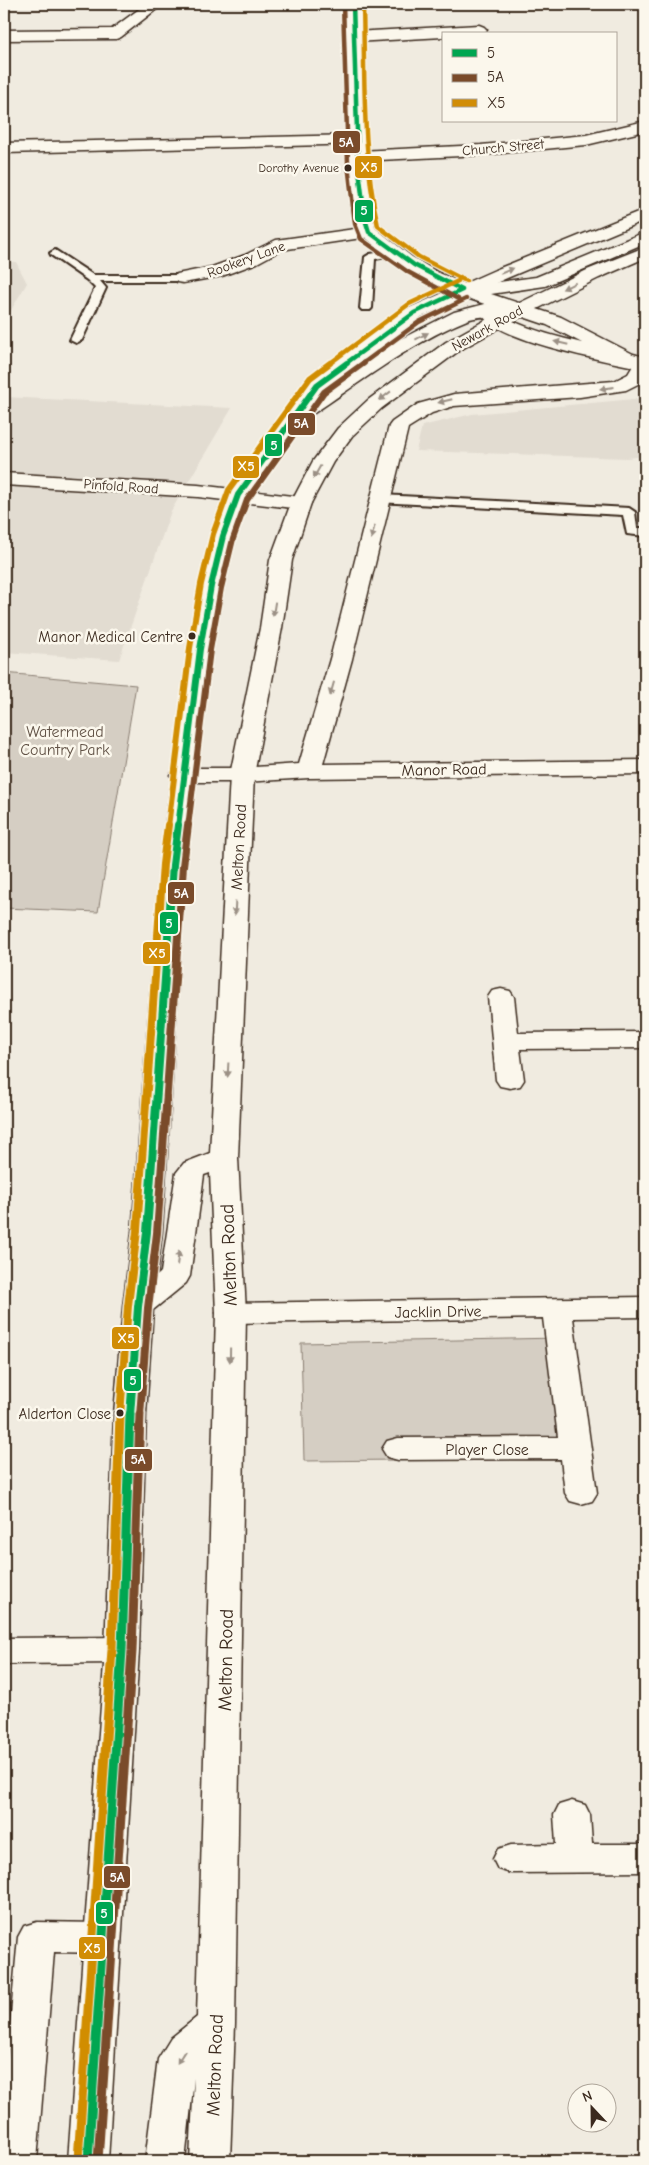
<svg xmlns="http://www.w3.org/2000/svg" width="649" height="2165" viewBox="0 0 649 2165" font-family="'Comic Neue',sans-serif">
  <rect width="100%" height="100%" fill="#f0ebe0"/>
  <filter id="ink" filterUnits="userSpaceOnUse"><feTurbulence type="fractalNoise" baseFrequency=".02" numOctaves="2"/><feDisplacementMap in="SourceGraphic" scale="10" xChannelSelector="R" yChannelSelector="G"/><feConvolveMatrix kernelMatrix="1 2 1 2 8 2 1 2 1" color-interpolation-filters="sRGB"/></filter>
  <g filter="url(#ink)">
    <path fill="#e2dcd1" d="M4,261L16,262L27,283L4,322Z
      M4,397L232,408L171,511L119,660L4,652Z
      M645,398V456L627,458L416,451L422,426L472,414Z"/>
    <path fill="#d5cec3" stroke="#887c70" d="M4,673L136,685L98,912L4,908Z
      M561,1338L575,1448L398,1460L304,1461L301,1343Z"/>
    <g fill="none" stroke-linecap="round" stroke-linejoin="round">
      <g stroke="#3b2a1e" stroke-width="4">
        <path id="lane" d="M55,250L93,275H183L188,278L183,281H100L106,288L82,340L76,343L70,340L95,288L87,280L51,255L50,253Z
          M395,250L400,253L399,255L375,259L372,308L370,310H362L360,308L365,257L370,254Z
          M381,495L629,508L635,512L637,528H645V536L627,534L623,515L377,502L375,499L377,496Z"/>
      </g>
      <g stroke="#3b2a1e" stroke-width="3">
        <path id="street" d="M146,4H163L121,37L116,39L4,40V30L112,29Z
          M479,25L484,27L487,30L484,33L443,34V37L354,42L348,40L346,37L348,34L354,32Z
          M645,121V131L586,145L481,155L359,161L353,160L351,156L353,152L359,151L481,145L586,135Z
          M357,135L363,136L365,140L363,144L4,153V143Z
          M369,227L375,228L378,232L375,236L281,250L257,263L222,276L183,283L177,282L174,278L177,274L212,267L245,255L276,240Z
          M485,304L528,306L530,310L528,314C507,319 487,313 467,320C411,342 350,390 299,423L292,425L285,423L282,419L285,415L399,340L454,312Z
          M645,358V377L642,382L626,390L580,397L454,406L432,413L408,428L352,659L323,764L645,760V774L309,778L242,782H182L174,780L170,775L174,770L182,768H242L299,764L330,659L389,426L392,422L418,404L454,394L614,381L628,374L637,359Z
          M4,473L198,485L301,497L308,499L311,503L308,507L301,509L198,497L4,485Z
          M501,989L510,991L514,997L518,1033L645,1032V1048L520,1049L524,1080L520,1086L510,1088L500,1086L496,1080L488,997L492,991Z
          M645,1297V1317L573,1318L597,1493L592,1501L581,1504L570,1501L565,1493L561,1459L398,1460L387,1457L382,1449L387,1441L398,1438L558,1437L543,1318L231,1323L220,1320L216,1313L220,1306L231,1303Z
          M122,1637L134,1641L139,1650L134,1659L122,1663L4,1664V1638Z
          M572,1801L585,1805L590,1815L592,1844H645V1872L511,1873L498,1869L493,1859L498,1849L511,1845L556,1844L554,1815L559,1805Z
          M37,1922L102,1923L115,1927L121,1938L115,1949L102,1953L54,1952L37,2161H4V2091L18,1937L24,1926Z"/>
      </g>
      <g stroke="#3b2a1e" stroke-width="3">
        <path id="secondary" d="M346,4H361C363,78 361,155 375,228L412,257L437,272L469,286L536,277L645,232V243L545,286L491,294L561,317L633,354L645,357V369C611,362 500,342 481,314L483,310C496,307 501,314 511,320C534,331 558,337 582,343L547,325L455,294L425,280L400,265L361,234C352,220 353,197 352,181C347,123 344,62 346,4Z"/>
      </g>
      <g stroke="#3b2a1e" stroke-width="3">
        <path id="highway" d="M645,209V220L507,278L421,317L324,389L248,495L234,536L211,649L186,865L162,1232L157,1276L161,1272L176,1173L184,1163L210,1153L230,775L260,628L270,560L291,503L313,461L338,428L368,400L446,342L491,317L587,270L645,247V258L599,278L505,325L460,350L382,408L352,436L333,462L311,503L292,560L282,628L254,775L250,864L238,1158L246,1313L235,2024L230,2161H190L194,2078L185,2161H145L158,2059L171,2038L197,2017L216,1313L210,1173L204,1175L190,1276L186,1283L153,1310L146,1414L139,1650L108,2161H68L105,1650L114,1414L123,1307L132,1232L160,865L189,649L212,536L228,495L310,381L407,309L495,270Z"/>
      </g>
      <use href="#lane" fill="#fbf7ec" fill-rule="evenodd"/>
      <use href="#street" fill="#fbf7ec" fill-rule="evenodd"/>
      <use href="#secondary" fill="#fbf7ec" fill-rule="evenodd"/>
      <use href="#highway" fill="#fbf7ec" fill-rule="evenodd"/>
      <g stroke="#fbf7ec" stroke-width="7">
        <path id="bus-1-far3" d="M353,4L358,162L365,219L369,232L414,265L462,290
          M345,364L414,313L462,290"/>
      </g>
      <g stroke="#fbf7ec" stroke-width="9">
        <path id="bus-1-far2" d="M178,827L200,649L211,586L223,536L238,495L317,385L347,363"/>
      </g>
      <g stroke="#fbf7ec" stroke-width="11">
        <path id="bus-1-far1" d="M130,1416L138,1307L147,1232L173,865L178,825"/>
      </g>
      <g stroke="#fbf7ec" stroke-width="13">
        <path id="bus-1" d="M88,2161L122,1650L130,1414"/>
      </g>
      <g stroke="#fbf7ec" stroke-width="7">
        <path id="bus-2-far3" d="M343,4L348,164L355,224L361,239L408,272L458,299
          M362,364L419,322L466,299"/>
      </g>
      <g stroke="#fbf7ec" stroke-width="9">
        <path id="bus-2-far2" d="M188,827L210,650L221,588L233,539L247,500L324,392L364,363"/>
      </g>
      <g stroke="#fbf7ec" stroke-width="11">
        <path id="bus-2-far1" d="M140,1416L148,1308L157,1233L183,866L188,825"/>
      </g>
      <g stroke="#fbf7ec" stroke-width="13">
        <path id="bus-2" d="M98,2161L132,1651L140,1414"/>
      </g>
      <g stroke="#fbf7ec" stroke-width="7">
        <path id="bus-3-far3" d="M363,4C365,78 362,154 378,226L419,257L466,281
          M329,364L409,304L458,281"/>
      </g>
      <g stroke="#fbf7ec" stroke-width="9">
        <path id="bus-3-far2" d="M168,827L190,648L201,584L213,534L229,490L310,378L330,363"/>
      </g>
      <g stroke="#fbf7ec" stroke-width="11">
        <path id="bus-3-far1" d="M120,1416L128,1306L137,1231L163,864L168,825"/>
      </g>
      <g stroke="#fbf7ec" stroke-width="13">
        <path id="bus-3" d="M78,2160L112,1649L120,1414"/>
      </g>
      <use href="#bus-1-far3" stroke="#00a651" stroke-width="4.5"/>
      <use href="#bus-1-far2" stroke="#00a651" stroke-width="6"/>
      <use href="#bus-1-far1" stroke="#00a651" stroke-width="8"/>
      <use href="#bus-1" stroke="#00a651" stroke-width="9"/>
      <use href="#bus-2-far3" stroke="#7a4b2a" stroke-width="4.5"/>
      <use href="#bus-2-far2" stroke="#7a4b2a" stroke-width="6"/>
      <use href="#bus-2-far1" stroke="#7a4b2a" stroke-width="8"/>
      <use href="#bus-2" stroke="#7a4b2a" stroke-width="9"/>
      <use href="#bus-3-far3" stroke="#d18d06" stroke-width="4.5"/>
      <use href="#bus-3-far2" stroke="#d18d06" stroke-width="6"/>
      <use href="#bus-3-far1" stroke="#d18d06" stroke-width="8"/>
      <use href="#bus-3" stroke="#d18d06" stroke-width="9"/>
    </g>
    <defs><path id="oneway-solid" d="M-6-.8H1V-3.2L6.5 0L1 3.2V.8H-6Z" transform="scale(1.25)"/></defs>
    <g fill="#9b9085">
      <use href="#oneway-solid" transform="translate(507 271) rotate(-23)"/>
      <use href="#oneway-solid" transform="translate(569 286) rotate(154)"/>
      <use href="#oneway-solid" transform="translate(422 336) rotate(-28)"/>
      <use href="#oneway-solid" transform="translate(561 343) rotate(-167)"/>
      <use href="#oneway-solid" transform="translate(607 388) rotate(173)"/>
      <use href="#oneway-solid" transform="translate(385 396) rotate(142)"/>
      <use href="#oneway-solid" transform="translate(445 401) rotate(166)"/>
      <use href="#oneway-solid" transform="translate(317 472) rotate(119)"/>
      <use href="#oneway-solid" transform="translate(373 532) rotate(104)"/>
      <use href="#oneway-solid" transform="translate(274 609) rotate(99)"/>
      <use href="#oneway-solid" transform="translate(332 689) rotate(106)"/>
      <use href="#oneway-solid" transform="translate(235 908) rotate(93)"/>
      <use href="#oneway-solid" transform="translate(228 1070) rotate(93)"/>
      <use href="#oneway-solid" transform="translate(178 1258) rotate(-82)"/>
      <use href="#oneway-solid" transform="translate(230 1355) rotate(91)"/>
      <use href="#oneway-solid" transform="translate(181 2057) rotate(122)"/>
    </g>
  </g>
  <g fill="#3b2a1e" stroke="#fbf7ec" stroke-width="2">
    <circle cx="348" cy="168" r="4.5"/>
    <circle cx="192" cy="636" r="4.5"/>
    <circle cx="120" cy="1413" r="4.5"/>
  </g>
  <g text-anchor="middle" stroke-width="5" stroke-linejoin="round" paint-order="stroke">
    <g font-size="12" fill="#3b2a1e" stroke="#fbf7ec" text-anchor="end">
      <text x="339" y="172">Dorothy Avenue</text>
    </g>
    <g font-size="14" fill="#3b2a1e" stroke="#fbf7ec">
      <text transform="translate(503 147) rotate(-5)" y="5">Church Street</text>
      <text transform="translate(246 259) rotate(-20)" y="5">Rookery Lane</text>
      <text transform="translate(487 328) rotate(-29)" y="5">Newark Road</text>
      <text transform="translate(121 486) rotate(4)" y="5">Pinfold Road</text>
    </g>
    <g font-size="15" fill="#3b2a1e" stroke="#fbf7ec" text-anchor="end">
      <text x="183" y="642">Manor Medical Centre</text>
      <text x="111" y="1419">Alderton Close</text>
    </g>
    <g font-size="16" fill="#625347" stroke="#fbf7ec">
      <text x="65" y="737">Watermead<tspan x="65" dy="18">Country Park</tspan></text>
    </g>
    <g font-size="16" fill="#3b2a1e" stroke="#fbf7ec">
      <text transform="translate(444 769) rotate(-1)" y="6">Manor Road</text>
      <text transform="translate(238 847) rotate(-87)" y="6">Melton Road</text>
      <text transform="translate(438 1311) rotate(-1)" y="6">Jacklin Drive</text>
      <text x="487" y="1455">Player Close</text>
    </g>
    <g font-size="19" fill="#3b2a1e" stroke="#fbf7ec">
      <text transform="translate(228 1255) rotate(-92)" y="7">Melton Road</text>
      <text transform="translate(225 1660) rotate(-89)" y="7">Melton Road</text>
      <text transform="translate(214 2065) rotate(-88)" y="7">Melton Road</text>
    </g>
  </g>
  <g stroke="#fbf7ec" stroke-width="2">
    <rect x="332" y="130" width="29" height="24" rx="5" fill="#7a4b2a"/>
    <rect x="354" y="155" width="29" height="24" rx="5" fill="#d18d06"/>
    <rect x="354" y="199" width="20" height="24" rx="5" fill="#00a651"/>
    <rect x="287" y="412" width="29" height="24" rx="5" fill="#7a4b2a"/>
    <rect x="264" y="433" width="19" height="24" rx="5" fill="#00a651"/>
    <rect x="232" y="455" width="28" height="24" rx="5" fill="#d18d06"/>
    <rect x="167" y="881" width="28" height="24" rx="5" fill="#7a4b2a"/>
    <rect x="159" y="911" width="20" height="24" rx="5" fill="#00a651"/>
    <rect x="142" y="941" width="29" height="24" rx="5" fill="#d18d06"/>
    <rect x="111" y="1326" width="29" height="24" rx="5" fill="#d18d06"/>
    <rect x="123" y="1368" width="19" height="24" rx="5" fill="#00a651"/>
    <rect x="124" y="1448" width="29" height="24" rx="5" fill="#7a4b2a"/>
    <rect x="103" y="1865" width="28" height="24" rx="5" fill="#7a4b2a"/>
    <rect x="95" y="1901" width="19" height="24" rx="5" fill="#00a651"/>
    <rect x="78" y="1936" width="28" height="24" rx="5" fill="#d18d06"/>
  </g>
  <g font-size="14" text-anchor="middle" font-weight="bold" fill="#fff">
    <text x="346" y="147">5A</text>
    <text x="369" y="172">X5</text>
    <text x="364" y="215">5</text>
    <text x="301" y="428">5A</text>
    <text x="274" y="450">5</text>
    <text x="246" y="471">X5</text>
    <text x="181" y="898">5A</text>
    <text x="169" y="928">5</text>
    <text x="157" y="958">X5</text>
    <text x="126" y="1343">X5</text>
    <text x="133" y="1385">5</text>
    <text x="138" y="1464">5A</text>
    <text x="117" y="1882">5A</text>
    <text x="104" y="1918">5</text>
    <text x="92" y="1953">X5</text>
  </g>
  <rect width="649" height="2165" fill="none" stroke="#fbf7ec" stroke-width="20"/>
  <rect x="10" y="10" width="629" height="2145" fill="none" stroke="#3b2a1e" stroke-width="2" filter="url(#ink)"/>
  <rect x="442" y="32" width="175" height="90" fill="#fbf7ec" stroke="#aea59a"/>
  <rect x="452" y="49" width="25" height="8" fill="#00a651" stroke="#aea59a"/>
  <text x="487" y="58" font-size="15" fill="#3b2a1e">5</text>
  <rect x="452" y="74" width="25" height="8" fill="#7a4b2a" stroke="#aea59a"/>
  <text x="487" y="82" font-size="15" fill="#3b2a1e">5A</text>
  <rect x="452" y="99" width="25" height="8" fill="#d18d06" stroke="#aea59a"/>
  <text x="487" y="108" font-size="15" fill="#3b2a1e">X5</text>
  <g transform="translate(592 2108) rotate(338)"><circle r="24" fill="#fbf7ec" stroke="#aea59a"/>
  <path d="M0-4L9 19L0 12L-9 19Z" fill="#3b2a1e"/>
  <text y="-8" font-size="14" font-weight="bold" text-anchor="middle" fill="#3b2a1e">N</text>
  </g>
</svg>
